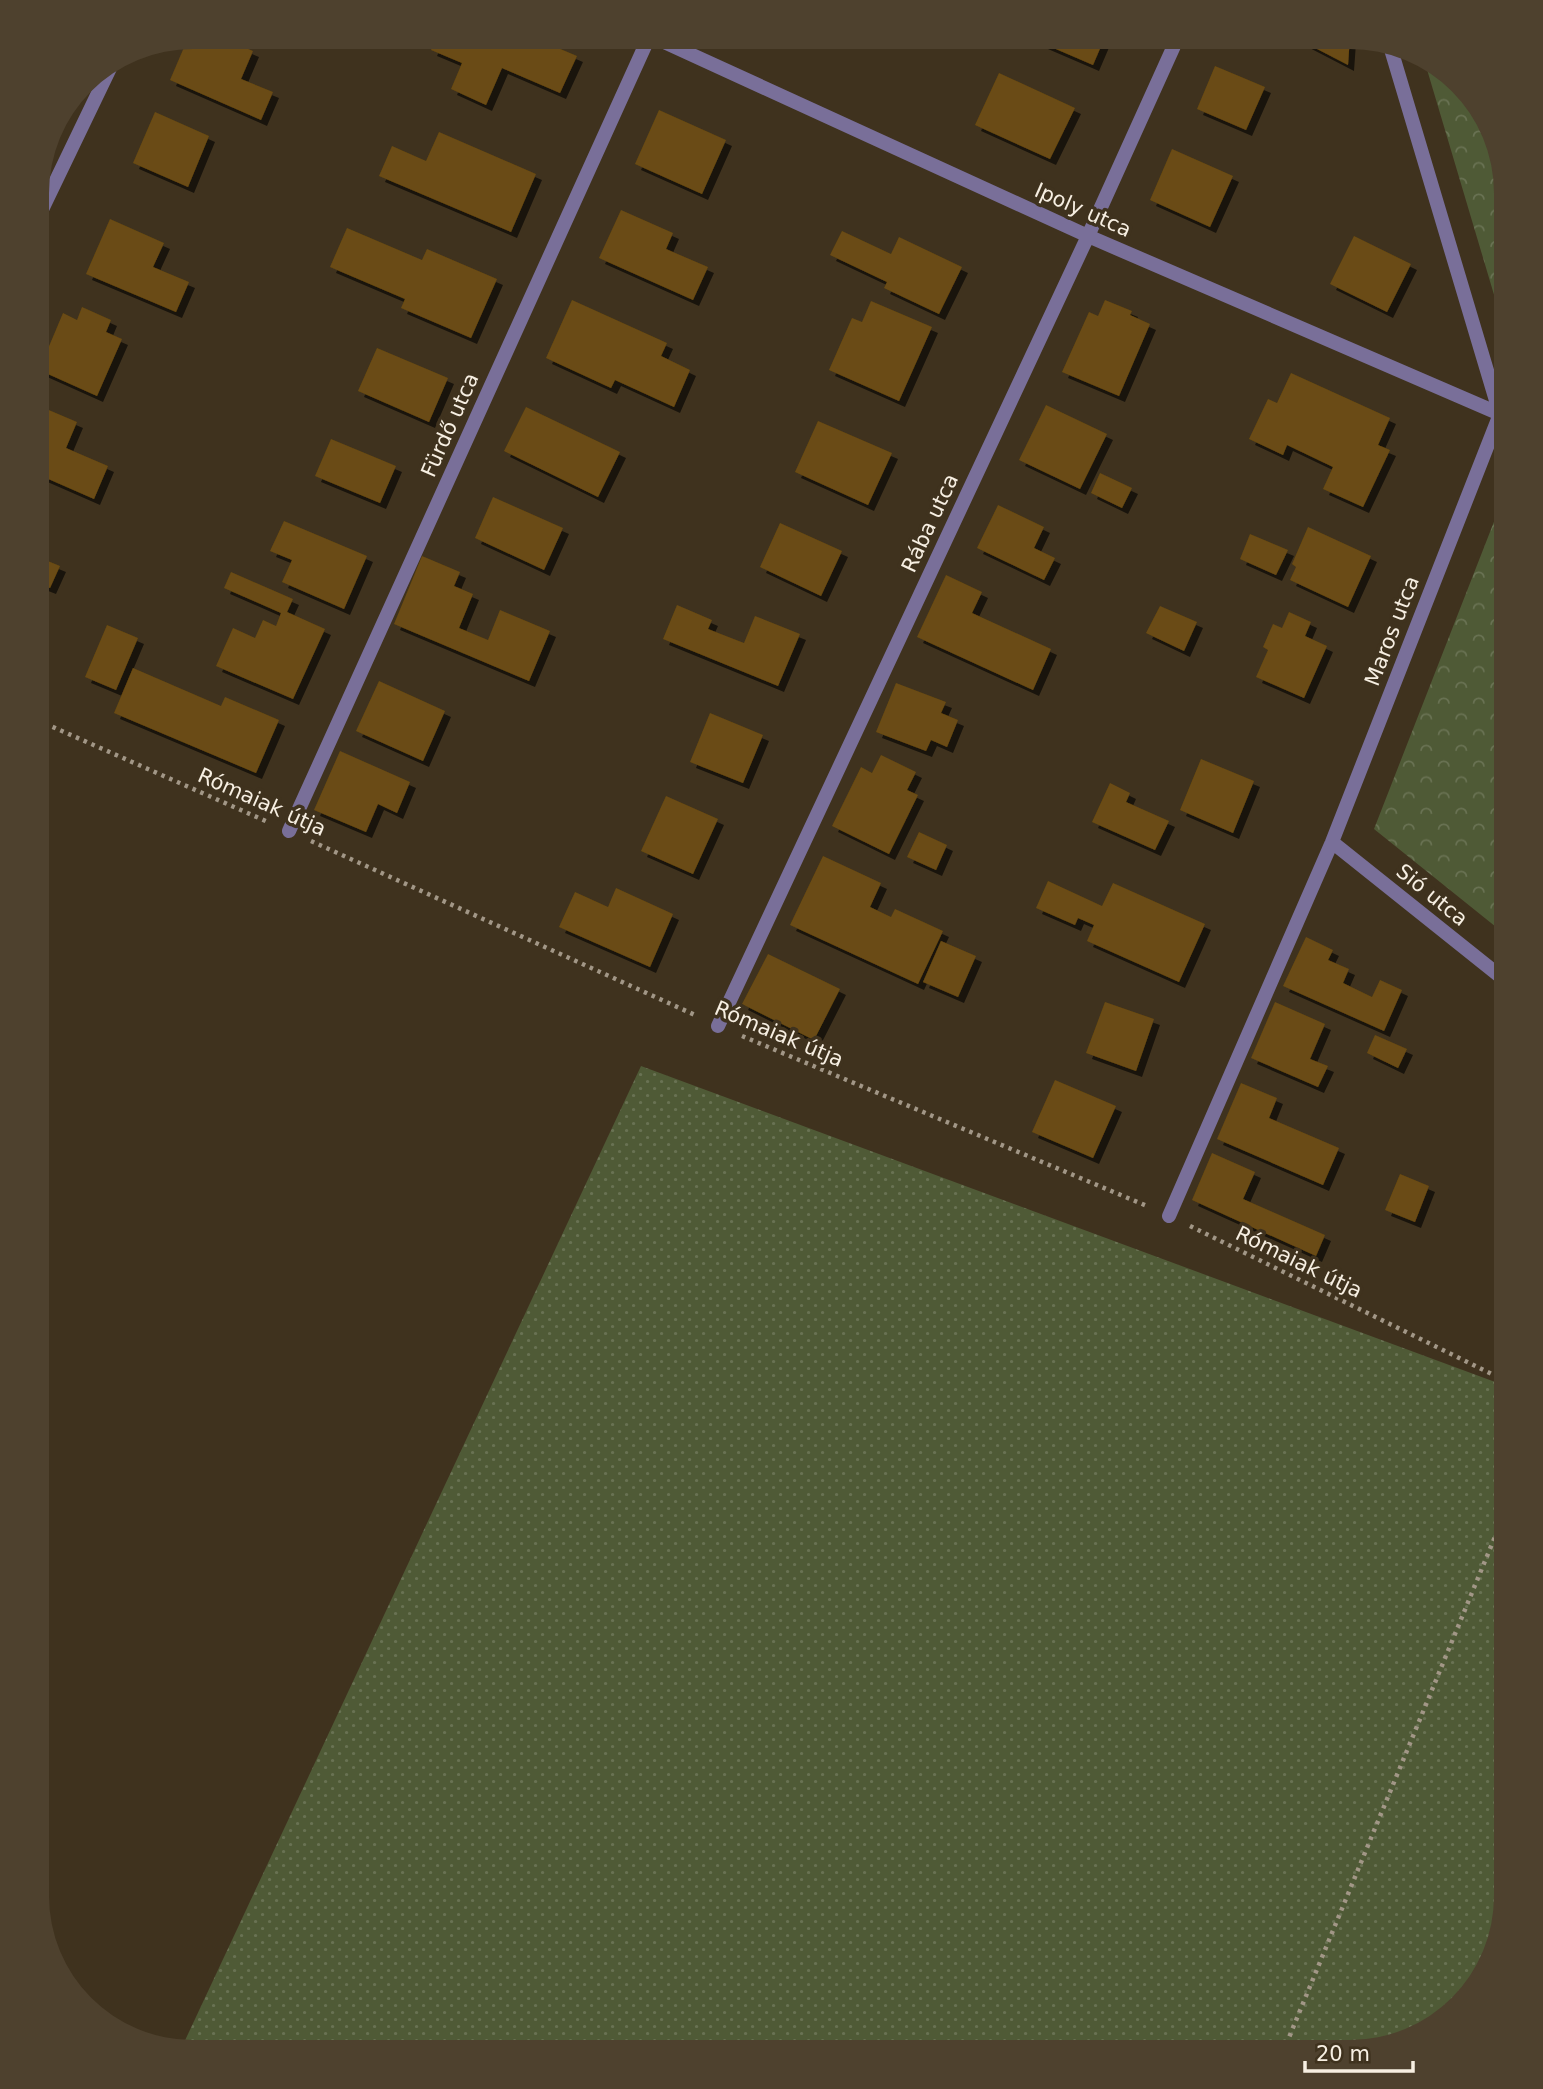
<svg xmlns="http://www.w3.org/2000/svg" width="1543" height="2089" viewBox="0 0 1543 2089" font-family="'DejaVu Sans',sans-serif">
  <defs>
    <pattern id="grass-dots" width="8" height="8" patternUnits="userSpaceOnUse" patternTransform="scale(1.75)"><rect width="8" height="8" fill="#4f5a36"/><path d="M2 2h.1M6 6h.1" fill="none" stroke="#697253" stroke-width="1.8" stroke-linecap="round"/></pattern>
    <pattern id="forest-crowns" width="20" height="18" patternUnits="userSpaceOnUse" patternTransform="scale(1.75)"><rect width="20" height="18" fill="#4f5a36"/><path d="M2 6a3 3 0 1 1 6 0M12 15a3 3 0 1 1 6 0" fill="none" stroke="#697253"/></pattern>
    <filter id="shadow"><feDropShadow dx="6" dy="6" stdDeviation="0" flood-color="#0009"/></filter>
  </defs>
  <rect width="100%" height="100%" fill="#3f321e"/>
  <path fill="url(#grass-dots)" d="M641,1066L1506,1386V1896L1485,1974L1436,2026L1350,2052H193L181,2049Z"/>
  <path fill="url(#forest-crowns)" d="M1423,56L1428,58L1480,107L1506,193V335Z
    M1506,491V935L1374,829Z"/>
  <path fill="#6b4b12" filter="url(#shadow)" d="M193,37H220L253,51L241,79L273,92L261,120L170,80L188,38Z
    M437,37H532L577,56L560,93L502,68L486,105L451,89L462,63L431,50Z
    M1028,37H1105L1093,65Z
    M1294,37H1350L1348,65Z
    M1215,66L1265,87L1246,130L1197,109Z
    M999,73L1075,108L1050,159L975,125Z
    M659,110L726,140L702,194L635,164Z
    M155,112L209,136L188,187L133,163Z
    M439,132L536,174L511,232L379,176L392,146L426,161Z
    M1172,149L1233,176L1210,227L1150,200Z
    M621,210L673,233L666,249L708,267L693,300L599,258Z
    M110,219L164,243L153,267L189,282L176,312L86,274Z
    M347,228L422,260L427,249L497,279L471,338L401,308L405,299L330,267Z
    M842,231L891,254L899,237L962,267L939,314L884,288L887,282L830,255Z
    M1354,236L1411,264L1387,312L1330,284Z
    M572,300L667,343L661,356L690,370L674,407L615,380L611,388L546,358Z
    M1105,300L1132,311L1130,315L1150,324L1119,396L1062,372L1089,312L1098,316Z
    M871,301L932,327L899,401L829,370L852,318L862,322Z
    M82,307L111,320L106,332L122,339L97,396L39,370L63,313L77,320Z
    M377,348L448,378L429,422L358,391Z
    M1291,373L1390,418L1378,445L1390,450L1363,507L1323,489L1333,467L1287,445L1283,455L1249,439L1268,399L1277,403Z
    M37,405L77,422L66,448L108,466L94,499L37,474Z
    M1046,405L1107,434L1080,489L1019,460Z
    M526,407L620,452L598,497L504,451Z
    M818,421L892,453L868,505L795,472Z
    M331,439L396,466L380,503L315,476Z
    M1100,473L1132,488L1122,508L1091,493Z
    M493,497L563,528L544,570L475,538Z
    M998,505L1044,527L1034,548L1055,558L1044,580L977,548Z
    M284,521L367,556L344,609L282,582L292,560L270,551Z
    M780,523L842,551L821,596L760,567Z
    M1308,527L1371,556L1348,607L1290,580L1296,567L1292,564Z
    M1250,534L1288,550L1276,575L1240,559Z
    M422,556L460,572L454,586L473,594L459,628L488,640L500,610L550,631L529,681L394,624Z
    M38,557L60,566L50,588L37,583Z
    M231,572L293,599L287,612L325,629L293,699L216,666L233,628L255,638L263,620L276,626L281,613L224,588Z
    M946,575L982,592L972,613L1051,649L1033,690L917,637Z
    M677,605L712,620L708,629L744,643L755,616L800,634L778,686L663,639Z
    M1160,606L1197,622L1184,651L1146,633Z
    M1289,612L1311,622L1305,636L1327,646L1304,698L1256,677L1268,650L1263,647L1273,624L1282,628Z
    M107,625L138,638L116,690L85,677Z
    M133,668L221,706L225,697L279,720L256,773L114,713Z
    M379,681L445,711L423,761L356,731Z
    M896,683L946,702L941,713L958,720L947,747L931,740L926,751L876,732Z
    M710,713L763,735L743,783L690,762Z
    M340,751L410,782L397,813L378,804L366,832L314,810Z
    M881,755L916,772L907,790L918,795L889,854L832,826L861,767L872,773Z
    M1201,759L1254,781L1233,833L1180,810Z
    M1110,783L1130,793L1126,802L1169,821L1155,850L1092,822Z
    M666,796L718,819L693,874L641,851Z
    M919,832L947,845L936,870L907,857Z
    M823,856L881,883L870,907L891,917L895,909L943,931L918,984L790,925Z
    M1048,881L1102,906L1113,883L1205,924L1179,982L1087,941L1094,925L1078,918L1075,925L1036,908Z
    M616,888L673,914L650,967L559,927L575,892L608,907Z
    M1306,937L1333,950L1328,960L1349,969L1343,983L1372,997L1380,980L1402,990L1384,1031L1283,986Z
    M941,941L976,956L958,997L923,982Z
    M768,954L840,989L814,1040L742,1004Z
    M1105,1002L1154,1019L1136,1071L1086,1053Z
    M1275,1002L1325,1024L1310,1059L1328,1066L1318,1087L1251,1058Z
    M1375,1035L1407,1049L1398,1068L1367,1053Z
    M1055,1080L1116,1106L1093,1158L1032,1132Z
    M1241,1083L1277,1098L1269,1118L1339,1148L1323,1185L1217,1139Z
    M1212,1153L1255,1172L1243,1199L1325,1235L1316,1256L1192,1200Z
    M1400,1174L1429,1186L1415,1222L1385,1210Z"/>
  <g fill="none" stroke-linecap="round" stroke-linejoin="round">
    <path stroke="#a29787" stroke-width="4.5" stroke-dasharray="3.5 5" stroke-linecap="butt" d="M37,720L268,822
      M311,841L695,1015
      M742,1036L1147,1206
      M1190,1226L1506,1381
      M1283,2052L1506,1510"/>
    <path stroke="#796f99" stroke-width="14" d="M653,37L1088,236L1500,414
      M37,220L113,62
      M289,831L649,37
      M1332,842L1506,981
      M718,1026L1088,236L1178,37
      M1169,1216L1332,842L1500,414L1390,46"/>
  </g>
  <g text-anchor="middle" stroke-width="7" stroke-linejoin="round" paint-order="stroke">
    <g font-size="21" fill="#f7efe2" stroke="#3f321e">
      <text transform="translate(1083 210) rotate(24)" y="7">Ipoly utca</text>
      <text transform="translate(450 425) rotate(-66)" y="7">Fürdő utca</text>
      <text transform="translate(930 523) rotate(-65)" y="7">Rába utca</text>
      <text transform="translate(1392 631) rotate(-69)" y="7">Maros utca</text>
      <text transform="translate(262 802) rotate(24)" y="7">Rómaiak útja</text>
      <text transform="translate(1432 895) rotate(39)" y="7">Sió utca</text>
      <text transform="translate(779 1034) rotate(23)" y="7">Rómaiak útja</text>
      <text transform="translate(1299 1262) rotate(26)" y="7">Rómaiak útja</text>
    </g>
  </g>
  <path d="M0 0H1543V2089H0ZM193 49H1350A144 144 0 0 1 1494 193V1896A144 144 0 0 1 1350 2040H193A144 144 0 0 1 49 1896V193A144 144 0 0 1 193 49Z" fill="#4e412e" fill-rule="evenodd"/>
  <path d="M1305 2061v10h108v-10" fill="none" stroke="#f7efe2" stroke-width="3.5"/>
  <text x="1316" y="2061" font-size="21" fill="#f7efe2" stroke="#3f321e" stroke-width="5" paint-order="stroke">20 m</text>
</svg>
